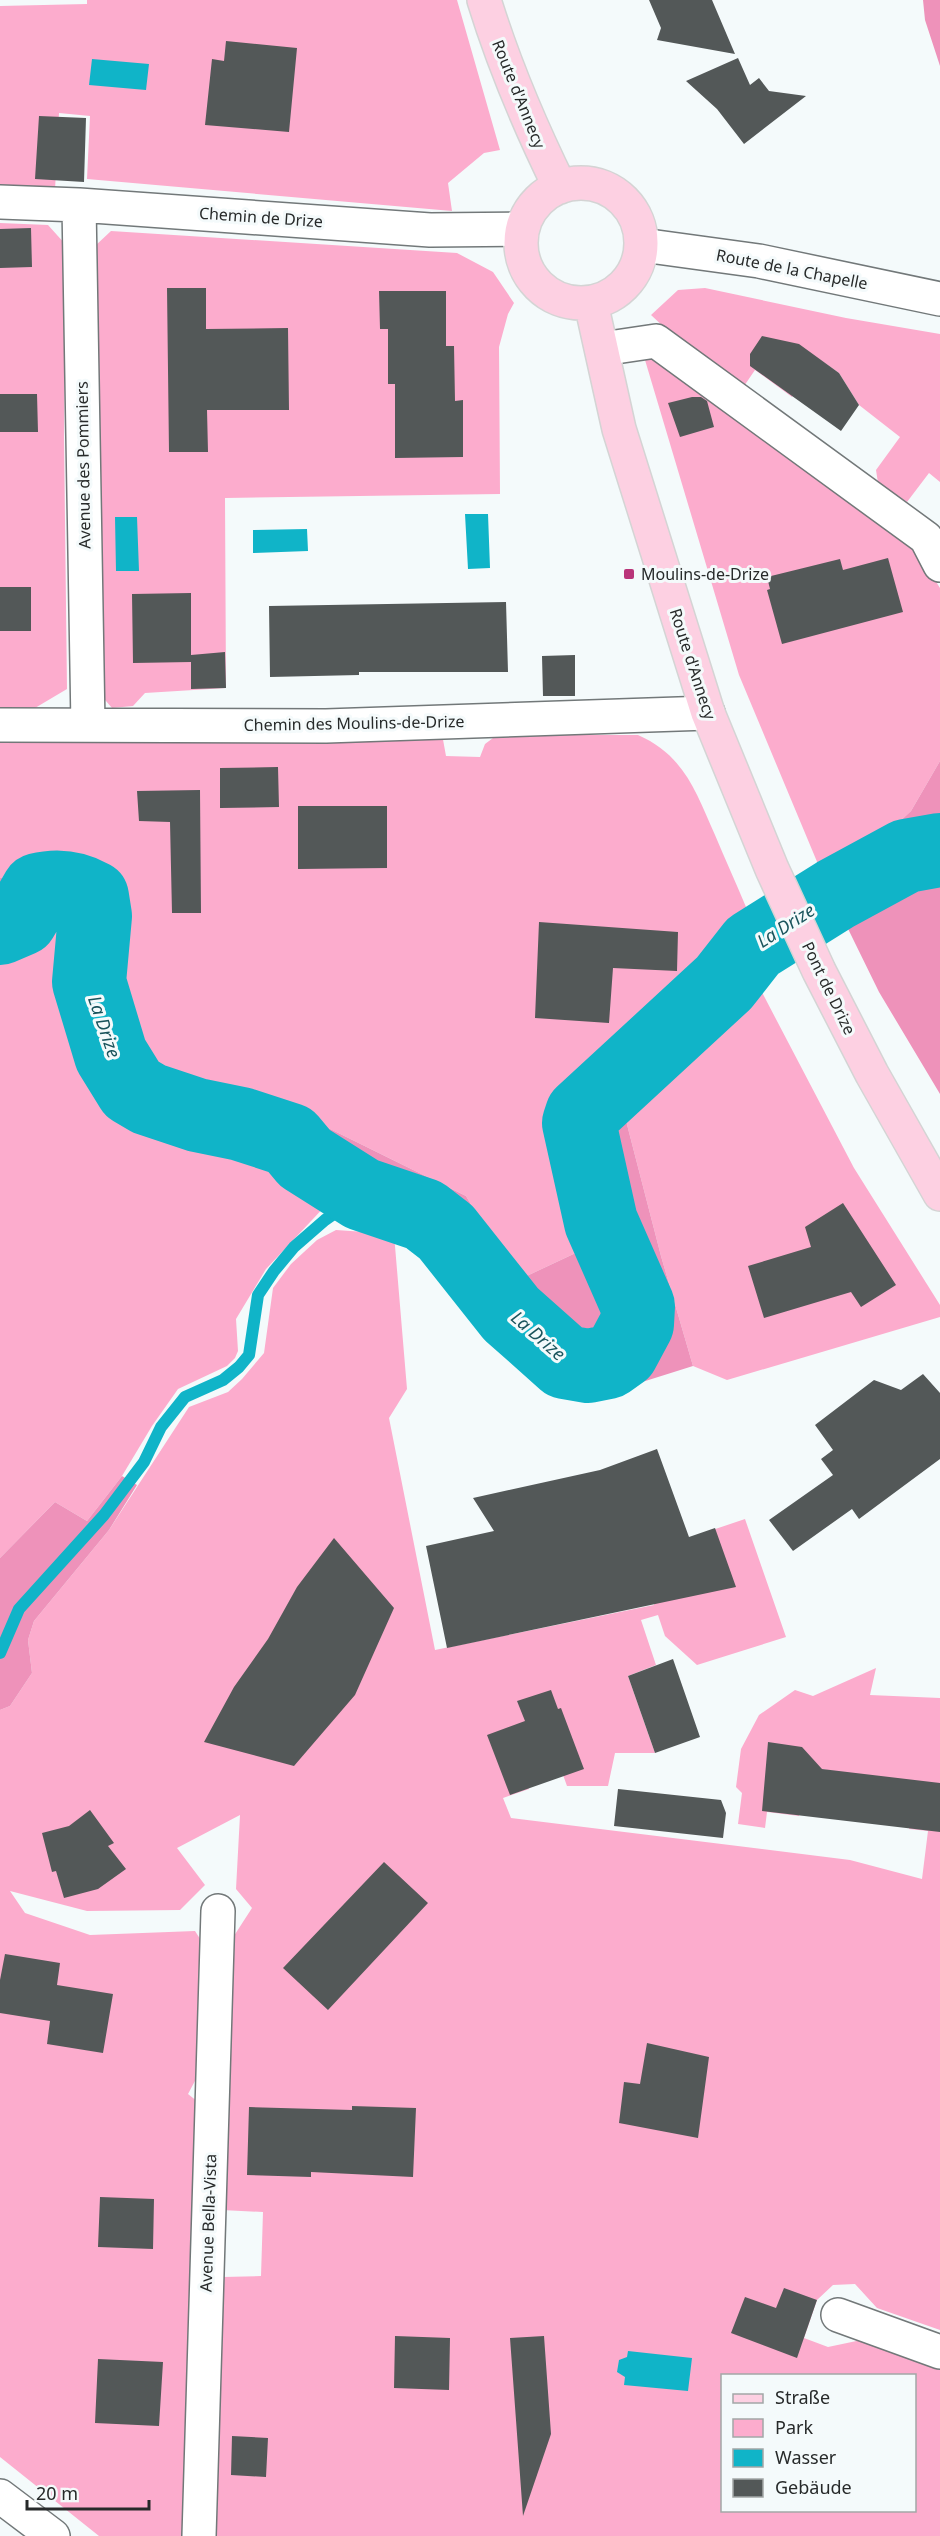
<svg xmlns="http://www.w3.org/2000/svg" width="940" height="2536" viewBox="0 0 940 2536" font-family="'Noto Sans',sans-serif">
  <rect width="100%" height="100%" fill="#f4fafb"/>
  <path fill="#fcaccd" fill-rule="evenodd" d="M87,0H457L500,150L484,153L448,183L452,211L87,179L90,116L59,113L55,190L0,186V6L87,4Z
    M0,223L48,225L66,245L64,437L67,689L35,708H0Z
    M111,231L457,253L493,272L514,303L508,314L499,347L500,494L225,498L226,688L145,693L133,706L112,708L100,694L95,246Z
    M705,288L846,318L940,334V482L929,473L907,502L878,483L876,470L900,437L859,405L839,373L819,359L792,397L755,370L742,389L681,343L651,315L678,290Z
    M657,359L909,539L940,588V761L911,811L828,888L739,675L645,360Z
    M442,734L446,756L480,757L485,744L497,735H638C684,755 696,792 715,835C725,859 736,883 746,907L715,967L565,1099L557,1130L582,1250L516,1281L466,1196L318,1123L245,1108L158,1084L130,1044L116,1005L104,878L42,874L0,878V739Z
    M77,928L89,1044L226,1135L297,1164L328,1203L266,1269L236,1319L238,1351L235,1358L227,1366L178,1389L152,1426L122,1476L87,1521L55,1502L0,1558V954L33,944L47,929Z
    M755,979L854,1168L940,1305V1317L727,1380L693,1366L661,1256L623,1109Z
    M336,1230L394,1234L407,1389L389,1418L435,1650L654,1605L662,1547L745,1519L786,1637L697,1665L665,1636L658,1615L641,1620L656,1665L628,1676L655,1753H615L608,1786H567L558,1761L523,1773L529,1789L503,1798L511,1818L850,1860L922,1879L928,1831L909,1829L915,1784L821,1769L805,1771L799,1816L767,1812L765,1828L738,1824L742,1793L736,1787L741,1749L759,1715L795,1690L813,1696L876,1668L870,1695L940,1698V2330L877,2308L855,2284L833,2285L817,2300L804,2338L828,2347L866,2339L940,2368V2536H209L223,2277L261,2276L263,2212L222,2210L230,1942L252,1908L236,1889L240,1815L177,1848L205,1885L180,1910L87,1911L10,1891L25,1913L90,1935L195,1931L206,1948L204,2064L188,2094L198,2102L185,2536H99L0,2457V1710L10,1706L32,1673L28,1640L34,1621L109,1530L189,1407L228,1392L242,1379L264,1353L273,1288L291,1264L317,1240ZM722,2376H914V2510H722Z"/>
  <path fill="#ee92ba" d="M923,0H940V66L925,20Z
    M940,761V1094L879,992L828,888L911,811Z
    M42,874L104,878L116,1005L130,1044L158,1084L245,1108L318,1123L466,1196L516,1281L582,1250L557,1130L565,1099L715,967L746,907L760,939L755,979L623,1109L661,1256L693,1366L620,1389L591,1395L565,1394L543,1383L509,1354L425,1244L394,1234L364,1211L328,1203L297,1164L226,1135L114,1099L89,1044L77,928L47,929L33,944L0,954V878Z
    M122,1476L137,1485L109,1530L34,1621L28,1640L32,1673L10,1706L0,1710V1558L55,1502L87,1521Z"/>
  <path fill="#10b4c8" d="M92,59L149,64L146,90L89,85Z
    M465,514H488L490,568L468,569Z
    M115,517H137L139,571H116Z
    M307,529L308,551L253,553V530Z
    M628,2351L692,2358L688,2391L624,2385L625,2377L617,2372L619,2360L627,2357Z"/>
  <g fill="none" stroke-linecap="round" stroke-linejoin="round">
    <path stroke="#10b4c8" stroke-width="12" d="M0,1653L19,1609L104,1515L144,1462L161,1427L185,1397L223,1380L239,1367L249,1355L258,1295L274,1271L294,1247L325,1220L362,1194"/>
    <path stroke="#10b4c8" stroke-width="74" d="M0,928L21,919L38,890C58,885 74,887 92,897L95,916L89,982L111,1055L132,1089L149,1099L197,1115L241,1124L290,1140L305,1158L362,1194L424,1215L446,1232L511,1314L565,1362L588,1366L608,1362L622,1352L637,1324L638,1306L601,1222L579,1123L582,1114L724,983L753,946L836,894L906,856L940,850"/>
  </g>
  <path fill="#535858" d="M649,0H712L735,54L657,40L661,28Z
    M226,41L297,48L289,132L205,125L212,59L224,61Z
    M738,58L750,85L759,78L769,91L806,96L744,144L717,109L686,81Z
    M39,116L86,118L84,182L35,179Z
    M31,228L32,267L0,268V229Z
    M167,288H206V329L288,328L289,410H207L208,452H169Z
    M379,291H446V346H454L455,401L463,400V457L395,458V384H388V329H380Z
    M762,336L799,344L839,373L859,405L841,431L750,366V354Z
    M0,394H37L38,432H0Z
    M692,397H701L707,401L714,427L680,437L668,403Z
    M888,558L903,612L782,644L767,590L770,589L767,577L840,559L843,570Z
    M0,587H31V631H0Z
    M191,593V655L225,652L226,688L191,689V662L133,663L132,594Z
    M506,602L508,672H359V675L270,677L269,606Z
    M575,655V696H543L542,656Z
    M278,767L279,807L220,808V768Z
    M200,790L201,913H172L170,822L139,821L137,791Z
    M298,806H387V868L298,869Z
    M539,922L678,932L677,971L613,968L609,1023L535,1018Z
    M843,1203L896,1285L861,1307L851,1292L764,1318L748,1266L811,1247L805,1227Z
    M923,1374L940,1393V1459L859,1519L852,1509L793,1551L769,1520L833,1475L821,1459L833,1450L815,1425L874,1380L901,1390Z
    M657,1449L689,1537L715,1528L736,1587L447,1648L426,1546L494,1531L473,1498L600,1470Z
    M334,1538L394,1608L355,1695L294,1766L204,1742L234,1687L268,1639L297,1587Z
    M673,1659L700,1737L655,1753L628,1676Z
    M551,1690L558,1709L561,1708L584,1769L510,1795L487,1735L525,1721L517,1701Z
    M768,1742L802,1747L822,1769L940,1783V1832L762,1811Z
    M618,1789L721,1800L726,1813L723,1838L614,1826Z
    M90,1810L114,1843L108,1846L126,1869L98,1889L64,1898L56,1871L52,1872L42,1833L69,1826Z
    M384,1862L428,1903L328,2010L283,1968Z
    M5,1954L60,1963L57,1985L113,1994L103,2053L47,2044L50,2021L0,2013V1980Z
    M647,2043L709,2057L698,2138L619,2123L624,2082L640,2084Z
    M352,2106L416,2108L413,2177L311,2172V2177L247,2175L249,2107L352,2110Z
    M100,2197L154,2199L153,2249L98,2247Z
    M784,2288L817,2300L797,2358L731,2333L745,2297L776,2308Z
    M395,2336L450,2338L449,2390L394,2388Z
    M544,2336L551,2434L523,2516L510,2338Z
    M98,2359L163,2362L159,2426L95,2423Z
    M232,2436L268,2438L266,2477L231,2475Z"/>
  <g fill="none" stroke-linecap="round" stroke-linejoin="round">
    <g stroke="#727879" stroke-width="36">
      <path id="minor" d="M0,202L79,205L430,230L522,229
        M79,205L88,725
        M642,245L759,261L940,299
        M602,349L656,341L926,538L940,565
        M0,725L326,726L708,713
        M838,2315L940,2352
        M0,2496L53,2536
        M199,2536L218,1911"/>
    </g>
    <g stroke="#d4d4d4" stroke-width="36">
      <path id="major" d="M484,0C504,65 530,126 560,187
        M521 243a60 60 0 1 1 120 0a60 60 0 1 1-120 0Z
        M591,303L619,429L708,713L772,869L819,971L872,1074L940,1194"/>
    </g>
    <use href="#minor" stroke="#fff" stroke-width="33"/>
    <use href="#major" stroke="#fdd0e2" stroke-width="33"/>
  </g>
  <rect fill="#b93479" stroke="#f4fafb" stroke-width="2" x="623" y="568" width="12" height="12" rx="3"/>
  <g text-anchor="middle" stroke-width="6" stroke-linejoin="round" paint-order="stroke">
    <g font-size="16" fill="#272a2a" stroke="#f4fafb">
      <text transform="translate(519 94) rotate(68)" y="6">Route d'Annecy</text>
      <text transform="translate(261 217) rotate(4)" y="6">Chemin de Drize</text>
      <text transform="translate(792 269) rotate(11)" y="6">Route de la Chapelle</text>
      <text transform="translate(83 465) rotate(-91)" y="6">Avenue des Pommiers</text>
      <text transform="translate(693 664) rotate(72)" y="6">Route d'Annecy</text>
      <text transform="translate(354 723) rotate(-1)" y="6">Chemin des Moulins-de-Drize</text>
      <text transform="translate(829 988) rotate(64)" y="6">Pont de Drize</text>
      <text transform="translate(208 2223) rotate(-88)" y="6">Avenue Bella-Vista</text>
    </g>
    <g font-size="16" fill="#272a2a" stroke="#f4fafb" text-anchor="start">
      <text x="641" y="580">Moulins-de-Drize</text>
    </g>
    <g font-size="18" font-style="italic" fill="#1a545c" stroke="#f4fafb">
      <text transform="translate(786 926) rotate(-33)" y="6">La Drize</text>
      <text transform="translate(104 1027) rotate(71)" y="6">La Drize</text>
      <text transform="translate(538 1336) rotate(41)" y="6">La Drize</text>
    </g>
  </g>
  <rect x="721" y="2374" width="195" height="138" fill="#f4fafb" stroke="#a2a7a7" stroke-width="1.5"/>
  <rect x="733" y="2394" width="30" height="9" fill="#fdd0e2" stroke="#a2a7a7" stroke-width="1.5"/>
  <text x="775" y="2404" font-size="18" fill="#272a2a">Straße</text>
  <rect x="733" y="2419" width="30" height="18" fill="#fcaccd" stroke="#a2a7a7" stroke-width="1.5"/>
  <text x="775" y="2434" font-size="18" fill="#272a2a">Park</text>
  <rect x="733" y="2449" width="30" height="18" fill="#10b4c8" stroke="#a2a7a7" stroke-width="1.5"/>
  <text x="775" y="2464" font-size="18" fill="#272a2a">Wasser</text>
  <rect x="733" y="2479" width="30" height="18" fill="#535858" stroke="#a2a7a7" stroke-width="1.5"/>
  <text x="775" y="2494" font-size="18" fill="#272a2a">Gebäude</text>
  <path d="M27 2500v9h122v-9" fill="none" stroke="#272a2a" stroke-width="3"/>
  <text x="36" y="2500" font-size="18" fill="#272a2a" stroke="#f4fafb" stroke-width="4.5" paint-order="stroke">20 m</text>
</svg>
